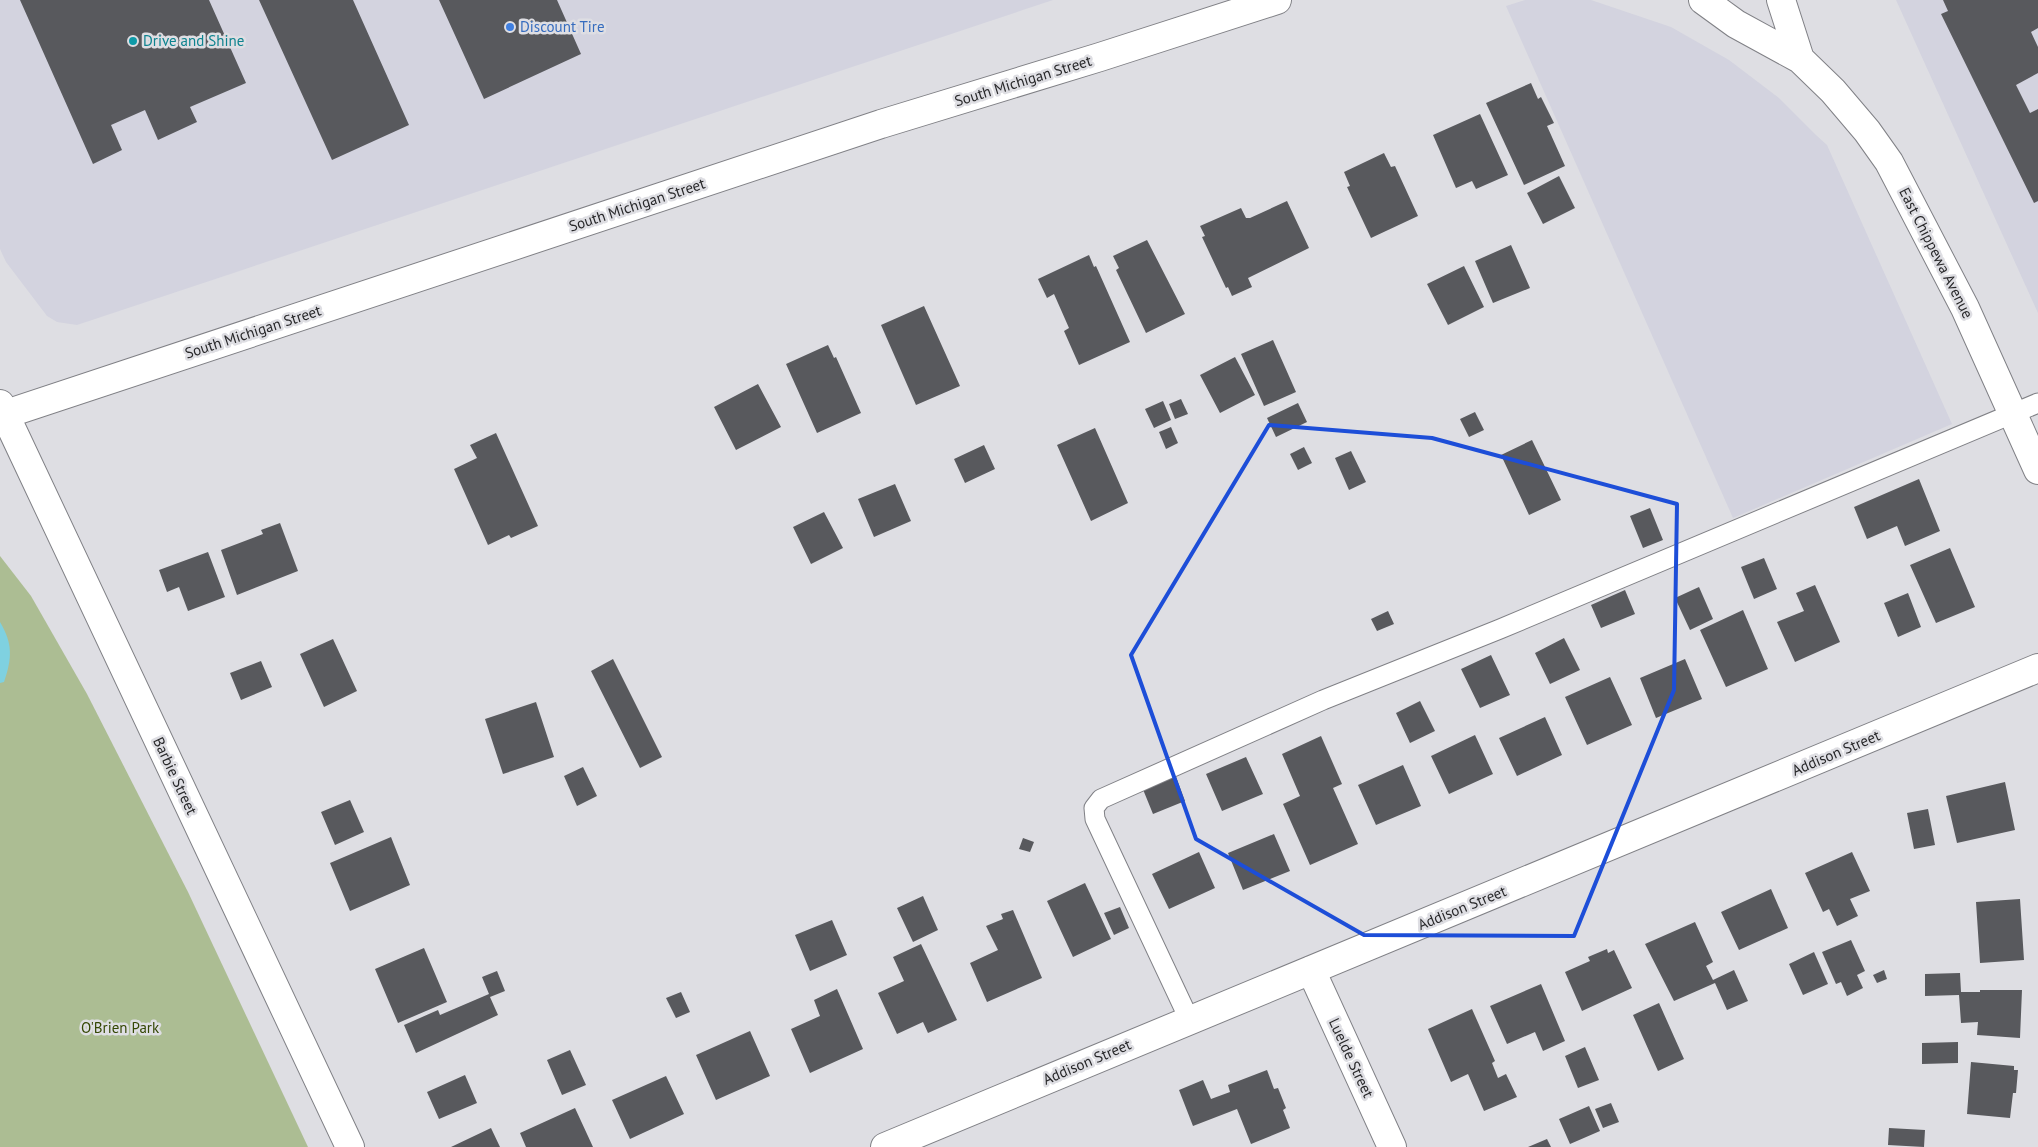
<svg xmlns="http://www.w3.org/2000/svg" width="2038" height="1147" viewBox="0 0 2038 1147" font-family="'PT Sans',sans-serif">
  <rect width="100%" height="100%" fill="#dedee3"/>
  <path fill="#d3d3df" d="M0,0H1053L77,325L57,322L47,316L6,262L0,249Z
    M1525,0H1591L1671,27L1729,60L1779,98L1816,135L1827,145L1952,424L1733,518L1506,6Z
    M1896,0H2038V313Z"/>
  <path fill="#acbd93" d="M0,556L31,596L87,694L188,892L308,1147H0Z"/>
  <path fill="#7fd1e0" d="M0,622C13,644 12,658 4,682L0,683Z"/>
  <path fill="#58595d" d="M20,0H209L246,83L190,107L197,122L158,140L145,110L111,125L122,150L93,164Z
    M259,0H353L409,125L332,160Z
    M439,0H557L581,54L484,99Z
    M1943,0H2038V28L2031,32L2038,47V73L2016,85L2030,113L2038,109V201L2034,203L1941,14L1948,11Z
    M1531,83L1538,99L1541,97L1554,123L1547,126L1565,166L1524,185L1486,103Z
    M1480,114L1508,175L1476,189L1472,181L1456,188L1433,135Z
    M1384,153L1391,167L1395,166L1418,216L1371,238L1347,187L1350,186L1344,172Z
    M1559,176L1575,208L1543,224L1527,193Z
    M1287,201L1309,248L1248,278L1252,287L1232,296L1228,287L1226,288L1202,237L1205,236L1200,226L1241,208L1246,218H1250Z
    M1147,240L1185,314L1146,333L1116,270L1119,268L1113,256Z
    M1511,245L1530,288L1493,303L1475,261Z
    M1089,255L1094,267L1096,266L1130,342L1079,365L1064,331L1069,328L1054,294L1047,298L1038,279Z
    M1464,266L1484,307L1448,325L1427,284Z
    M924,306L960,386L916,405L881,325Z
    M1273,340L1296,392L1264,406L1241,354Z
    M828,345L834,358L836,357L861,413L817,433L786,364Z
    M1235,357L1255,395L1220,413L1200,375Z
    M758,384L781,427L736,450L714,407Z
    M1181,399L1188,414L1175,419L1169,404Z
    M1163,401L1171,420L1154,428L1145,409Z
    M1298,403L1307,422L1276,437L1267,418Z
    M1475,412L1484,430L1469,437L1460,419Z
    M1171,427L1178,443L1166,449L1159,432Z
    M1095,428L1128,503L1091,521L1057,445Z
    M496,433L538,526L511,538L509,535L488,545L454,469L477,458L470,445Z
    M1532,440L1561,500L1529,515L1501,455Z
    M984,445L995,469L965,483L954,459Z
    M1304,447L1312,463L1298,470L1290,454Z
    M1351,451L1366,482L1349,490L1335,458Z
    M1919,479L1940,531L1905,546L1897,526L1867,539L1854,507Z
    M895,484L911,521L874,537L858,499Z
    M1650,508L1663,540L1643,548L1630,516Z
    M824,512L843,548L811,564L793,527Z
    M280,523L298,571L237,595L221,550L263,534L261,530Z
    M1950,548L1975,607L1936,623L1910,565Z
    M208,552L225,597L188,611L179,587L167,592L159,570Z
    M1764,558L1777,589L1754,599L1741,567Z
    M1815,585L1840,642L1795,662L1777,622L1804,611L1796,593Z
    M1699,587L1713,619L1690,630L1675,598Z
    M1625,590L1635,614L1601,628L1591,605Z
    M1908,593L1921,627L1898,637L1884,603Z
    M1743,610L1768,669L1726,687L1700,630Z
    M1388,611L1394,624L1377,631L1371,619Z
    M1564,638L1580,670L1550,684L1535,653Z
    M333,639L357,691L324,707L300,654Z
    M1491,655L1510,695L1480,708L1461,669Z
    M613,659L662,757L640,768L591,671Z
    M1685,659L1702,699L1656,718L1640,678Z
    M261,661L272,687L241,700L230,673Z
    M1610,677L1632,725L1587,745L1565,697Z
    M1420,701L1435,731L1410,743L1396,713Z
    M536,702L554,757L503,774L485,719Z
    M1545,717L1562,755L1517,776L1499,738Z
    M1475,735L1493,774L1449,794L1431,756Z
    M1321,736L1342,784L1333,788L1358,844L1310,865L1283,804L1300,796L1282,754Z
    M1246,757L1263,794L1222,811L1206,774Z
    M1403,765L1421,806L1376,825L1358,785Z
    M583,767L597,796L577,806L564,776Z
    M1175,774L1185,801L1153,814L1142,787Z
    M2005,782L2015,830L1957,843L1946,796Z
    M350,800L364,832L335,845L321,812Z
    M1928,809L1935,845L1914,849L1907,813Z
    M1274,834L1290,871L1243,890L1228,853Z
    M391,837L410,885L350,911L330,863Z
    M1023,838L1034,842L1030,852L1019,849Z
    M1199,852L1215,888L1169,909L1152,874Z
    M1852,852L1870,891L1850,899L1858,916L1837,926L1829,909L1823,912L1805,873Z
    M1085,883L1111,939L1073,957L1047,901Z
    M1771,889L1788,928L1739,950L1721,912Z
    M923,896L938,930L913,942L897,908Z
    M2020,899L2024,960L1980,963L1976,902Z
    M1120,907L1129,928L1114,935L1104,913Z
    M1013,910L1042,978L987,1002L970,963L998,950L986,926L1003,919L1001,914Z
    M832,920L847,955L810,971L795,935Z
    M1695,922L1713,962L1706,966L1713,980L1734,970L1748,1001L1727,1010L1715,983L1674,1001L1645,944Z
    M1851,940L1865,971L1857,975L1863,988L1847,996L1841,982L1836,984L1822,952Z
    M921,944L957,1020L928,1033L923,1022L897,1034L878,993L904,981L893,957Z
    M424,948L447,1002L398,1023L375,969Z
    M1607,949L1608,953L1614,950L1632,988L1582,1011L1565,972L1590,961L1588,957Z
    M1814,952L1828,984L1803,995L1789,964Z
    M1884,970L1887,979L1877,983L1873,975Z
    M497,971L505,991L490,997L498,1015L416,1053L404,1025L438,1010L440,1015L489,994L482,977Z
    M1960,973L1961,992H1980V990H2022L2020,1038L1977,1035L1978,1022L1961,1023L1959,995L1925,996V974Z
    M1541,984L1565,1041L1543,1051L1535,1032L1507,1044L1490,1006Z
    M837,989L863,1049L810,1073L791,1029L820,1016L814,1000Z
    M681,992L690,1012L676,1018L666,998Z
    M1659,1003L1684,1059L1658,1071L1633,1015Z
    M1472,1009L1495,1061L1492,1063L1498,1078L1506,1074L1517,1097L1484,1111L1468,1074L1451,1082L1428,1029Z
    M750,1031L770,1076L716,1100L696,1055Z
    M1958,1042V1063L1922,1064V1043Z
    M1585,1047L1599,1080L1578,1088L1565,1056Z
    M570,1050L586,1085L562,1095L547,1060Z
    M1971,1062L2014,1066V1070H2018L2016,1093H2013L2010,1118L1967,1114Z
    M1267,1070L1274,1089L1278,1088L1286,1108L1283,1110L1290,1128L1251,1144L1237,1109L1193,1126L1179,1090L1203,1080L1211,1099L1230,1092L1228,1085Z
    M465,1075L477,1103L439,1119L427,1092Z
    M666,1076L684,1114L630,1139L612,1100Z
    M1611,1103L1619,1122L1603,1128L1595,1109Z
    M1589,1106L1600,1131L1570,1144L1559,1119Z
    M575,1108L593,1147H526L520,1133Z
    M491,1128L500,1147H451Z
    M1889,1128L1925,1130L1924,1147L1888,1145Z
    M1547,1139L1551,1147H1528Z"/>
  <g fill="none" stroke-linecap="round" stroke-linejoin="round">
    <g stroke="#808186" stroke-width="21">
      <path id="service" d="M1189,1019L1095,819L1094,808L1101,799L1323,700L1500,629L2038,403"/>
    </g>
    <g stroke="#808186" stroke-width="30">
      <path id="minor" d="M1311,970L1392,1147
        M885,1147L2038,668"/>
    </g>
    <g stroke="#808186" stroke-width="30">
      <path id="tertiary" d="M1703,0L1736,24L1800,59L1833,91L1867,131L1889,162L1965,308L2038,470
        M1781,0L1800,59
        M0,404L350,1147"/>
    </g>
    <g stroke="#808186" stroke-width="30">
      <path id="primary" d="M0,416L881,124L1100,57L1277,0"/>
    </g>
    <use href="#service" stroke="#fff" stroke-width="19"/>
    <use href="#minor" stroke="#fff" stroke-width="28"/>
    <use href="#tertiary" stroke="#fff" stroke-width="28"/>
    <use href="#primary" stroke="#fff" stroke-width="28"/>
  </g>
  <path fill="none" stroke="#1d4ed8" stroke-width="4" stroke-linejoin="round" d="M1269,425L1432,438L1677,504L1674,690L1574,936L1364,935L1196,839L1131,655Z"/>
  <circle fill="#3f7fe0" stroke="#dedee3" stroke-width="2" cx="510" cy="27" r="5"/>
  <circle fill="#0f9aa8" stroke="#dedee3" stroke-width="2" cx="133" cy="41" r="5"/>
  <g text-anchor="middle" stroke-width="5" stroke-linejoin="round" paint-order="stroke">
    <g font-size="15" fill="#366cbe" stroke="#dedee3" text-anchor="start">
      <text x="520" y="32">Discount Tire</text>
    </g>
    <g font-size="15" fill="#0d838f" stroke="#dedee3" text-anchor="start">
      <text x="143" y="46">Drive and Shine</text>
    </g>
    <g font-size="15" fill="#28282a" stroke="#dedee3">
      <text transform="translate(1023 81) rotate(-17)" y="5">South Michigan Street</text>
      <text transform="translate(637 205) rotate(-18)" y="5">South Michigan Street</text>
      <text transform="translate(1936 253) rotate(63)" y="5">East Chippewa Avenue</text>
      <text transform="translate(253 332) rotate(-18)" y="5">South Michigan Street</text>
      <text transform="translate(1836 753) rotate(-23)" y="5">Addison Street</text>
      <text transform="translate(175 776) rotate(65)" y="5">Barbie Street</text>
      <text transform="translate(1462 908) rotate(-22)" y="5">Addison Street</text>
      <text transform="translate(1351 1058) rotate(65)" y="5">Luelde Street</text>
      <text transform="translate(1087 1062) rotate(-23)" y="5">Addison Street</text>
    </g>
    <g font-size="15" fill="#344704" stroke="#dedee3">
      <text x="120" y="1033">O'Brien Park</text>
    </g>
  </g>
</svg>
